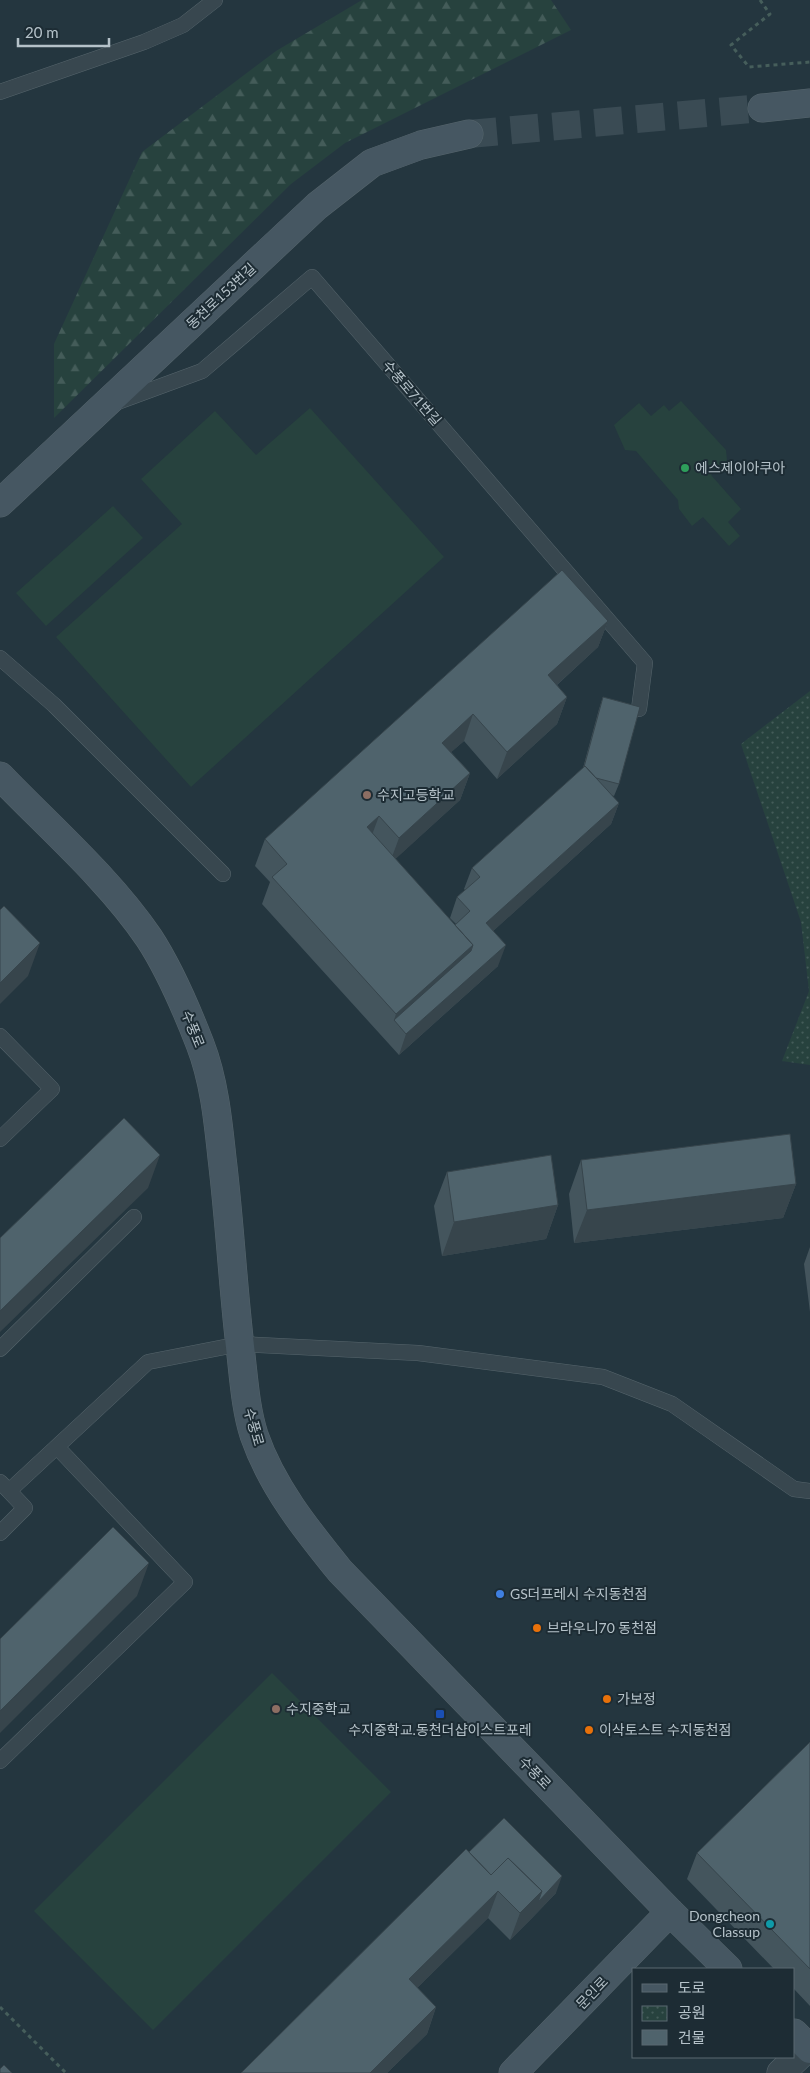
<svg xmlns="http://www.w3.org/2000/svg" width="810" height="2073" viewBox="0 0 810 2073" font-family="Lato,'Noto Sans KR',sans-serif">
  <defs>
    <pattern id="forest-firs" width="22" height="20" patternUnits="userSpaceOnUse" patternTransform="scale(1.25)"><rect width="22" height="20" fill="#27423e"/><path d="M5 1l3.5 6h-7zM16 11l3.5 6h-7z" fill="#445c59"/></pattern>
    <pattern id="park-dots" width="8" height="8" patternUnits="userSpaceOnUse" patternTransform="scale(1.25)"><rect width="8" height="8" fill="#27423e"/><path d="M2 2h.1M6 6h.1" fill="none" stroke="#445c59" stroke-width="1.8" stroke-linecap="round"/></pattern>
  </defs>
  <rect width="100%" height="100%" fill="#24363f"/>
  <path fill="#27423e" d="M681,401L726,450L727,461L711,475L741,509L728,522L740,536L729,546L703,517L692,526L679,509L678,500L636,451L625,450L614,425L639,403L651,416L664,405L669,411Z
    M310,408L444,557L191,787L56,637L182,524L141,479L215,411L256,455Z
    M113,506L143,538L46,626L16,593Z
    M272,1673L391,1792L153,2030L34,1911Z"/>
  <path fill="url(#forest-firs)" d="M362,0H551L571,30L345,143L291,184L54,418V344L142,152L276,51Z"/>
  <path fill="url(#park-dots)" d="M810,691V1065L782,1061L809,991L801,922L741,744Z"/>
  <g fill="none" stroke-linecap="round" stroke-linejoin="round">
    <path stroke="#3a4b54" stroke-width="28" stroke-dasharray="28 14" stroke-linecap="butt" d="M469,134L762,108"/>
    <g stroke="#56656c" stroke-width="16">
      <path id="lane" d="M0,92L144,42L183,25L215,0
        M115,403L202,371L312,277L645,663L639,709
        M0,658L54,705L223,874
        M0,1036L52,1089L0,1139
        M0,1349L134,1217
        M0,1482L9,1491L148,1362L240,1344L418,1353L603,1377L672,1404L794,1489L810,1491
        M0,1533L25,1508L9,1491
        M0,1761L185,1582L57,1447"/>
    </g>
    <g stroke="#56656c" stroke-width="29">
      <path id="street" d="M781,2073L808,2047"/>
    </g>
    <g stroke="#56656c" stroke-width="29">
      <path id="secondary" d="M762,108L810,103
        M0,503L317,206L372,163L421,145L469,134
        M0,776C49,827 109,879 149,938C170,970 186,1008 200,1044C214,1080 218,1120 222,1158C230,1224 233,1290 241,1355C244,1382 246,1410 254,1435C272,1487 306,1529 340,1571L670,1912L728,1969
        M794,2033L810,2049
        M513,2073L670,1912"/>
    </g>
    <path stroke="#465e5b" stroke-width="3" stroke-dasharray="4 4" stroke-linecap="butt" d="M760,0L770,14L731,45L749,67L810,62
      M0,2007L66,2073"/>
    <use href="#lane" stroke="#38474f" stroke-width="15"/>
    <use href="#street" stroke="#38474f" stroke-width="28"/>
    <use href="#secondary" stroke="#465762" stroke-width="28"/>
  </g>
  <path fill="#44555d" d="M608,621L598,647L557,685L567,697L557,724L497,779L464,741L451,752L470,773L460,800L395,859L455,925L456,924L450,918L457,897L465,890L464,889L472,868L583,768L599,709L603,697L619,784L614,796L611,795L619,803L611,824L493,931L498,966L399,1055L262,904L270,882L255,866L265,839Z
    M581,1160L796,1184L783,1218L574,1243L569,1194Z
    M447,1172L558,1205L546,1239L442,1256L434,1206Z
    M810,1247V1312L804,1264Z
    M810,1742V2006L794,1989V1969H774L687,1879L697,1853Z
    M469,1852L556,1893L532,1918L510,1940L488,1918L417,1988L436,2007L427,2034L387,2073H241Z"/>
  <path fill="#37454c" d="M608,621L598,647L538,702L548,675Z
    M567,697L557,724L497,779L507,752Z
    M473,714L464,741L432,769L442,743Z
    M470,773L460,800L389,865L399,838Z
    M619,803L611,824L479,944L486,923Z
    M379,816L369,843L367,827Z
    M40,943L28,976L0,1004V983Z
    M473,945L463,972L394,1020L396,1014Z
    M506,945L498,966L399,1055L406,1034Z
    M160,1155L148,1188L0,1332V1311Z
    M796,1184L783,1218L574,1243L587,1210Z
    M558,1205L546,1239L442,1256L454,1222Z
    M149,1563L137,1596L0,1733V1711Z
    M562,1876L556,1893L532,1918L510,1940L520,1913L542,1891Z
    M498,1891L488,1918L399,2006L409,1979Z
    M436,2007L427,2034L387,2073H370Z"/>
  <path fill="#4f636c" stroke="#37454c" d="M562,570L608,621L548,675L567,697L507,752L473,714L442,743L470,773L399,838L379,816L367,827L473,945L396,1014L272,877L287,864L265,839Z
    M603,697L640,707L619,784L596,778L585,766L584,767Z
    M585,766L619,803L486,923L506,945L406,1034L394,1020L471,951L473,945L455,925L470,911L457,897L480,877L472,868Z
    M4,906L40,943L0,983V910Z
    M124,1118L160,1155L0,1311V1238Z
    M790,1134L796,1184L587,1210L581,1160Z
    M551,1155L558,1205L454,1222L447,1172Z
    M113,1527L149,1563L0,1711V1639Z
    M810,1742V1969L697,1853Z
    M504,1818L562,1876L538,1902L542,1891L508,1858L491,1875L469,1852Z
    M466,1849L491,1875L508,1858L542,1891L520,1913L498,1891L409,1979L436,2007L370,2073H241Z
    M4,2065L12,2073H0V2069Z"/>
  <circle fill="#2e9e5b" stroke="#1d2c34" stroke-width="2" cx="685" cy="468" r="5"/>
  <g fill="#8d6e63" stroke="#1d2c34" stroke-width="2">
    <circle cx="367" cy="795" r="5"/>
    <circle cx="276" cy="1709" r="5"/>
  </g>
  <circle fill="#3f7fe0" stroke="#1d2c34" stroke-width="2" cx="500" cy="1594" r="5"/>
  <g fill="#e8710a" stroke="#1d2c34" stroke-width="2">
    <circle cx="537" cy="1628" r="5"/>
    <circle cx="607" cy="1699" r="5"/>
    <circle cx="589" cy="1730" r="5"/>
  </g>
  <rect fill="#1a4fb4" stroke="#1d2c34" stroke-width="2" x="435" y="1709" width="10" height="10" rx="2.5"/>
  <circle fill="#0f9aa8" stroke="#1d2c34" stroke-width="2" cx="770" cy="1924" r="5"/>
  <g text-anchor="middle" stroke-width="4" stroke-linejoin="round" paint-order="stroke">
    <g font-size="14" fill="#b5c2c9" stroke="#1d2c34">
      <text transform="translate(221 296) rotate(-43)" y="5">동천로153번길</text>
      <text transform="translate(412 393) rotate(49)" y="5">수풍로71번길</text>
      <text transform="translate(193 1029) rotate(68)" y="5">수풍로</text>
      <text transform="translate(254 1427) rotate(74)" y="5">수풍로</text>
      <text transform="translate(535 1773) rotate(46)" y="5">수풍로</text>
      <text transform="translate(592 1993) rotate(-46)" y="5">문인로</text>
    </g>
    <g font-size="14" fill="#b5c2c9" stroke="#1d2c34" text-anchor="start">
      <text x="695" y="473">에스제이아쿠아</text>
      <text x="377" y="800">수지고등학교</text>
      <text x="510" y="1599">GS더프레시 수지동천점</text>
      <text x="547" y="1633">브라우니70 동천점</text>
      <text x="617" y="1704">가보정</text>
      <text x="286" y="1714">수지중학교</text>
      <text x="440" y="1735" text-anchor="middle">수지중학교.동천더샵이스트포레</text>
      <text x="599" y="1735">이삭토스트 수지동천점</text>
      <text x="760" y="1921" text-anchor="end">Dongcheon<tspan x="760" dy="16">Classup</tspan></text>
    </g>
  </g>
  <rect x="632" y="1968" width="162" height="90" fill="#1d2c34" stroke="#5a6870"/>
  <rect x="642" y="1984" width="25" height="8" fill="#465762" stroke="#5a6870"/>
  <text x="678" y="1993" font-size="15" fill="#b5c2c9">도로</text>
  <rect x="642" y="2006" width="25" height="15" fill="url(#park-dots)" stroke="#5a6870"/>
  <text x="678" y="2018" font-size="15" fill="#b5c2c9">공원</text>
  <rect x="642" y="2030" width="25" height="15" fill="#4f636c" stroke="#5a6870"/>
  <text x="678" y="2043" font-size="15" fill="#b5c2c9">건물</text>
  <path d="M18 38v8h91v-8" fill="none" stroke="#b5c2c9" stroke-width="2.5"/>
  <text x="25" y="38" font-size="15" fill="#b5c2c9" stroke="#1d2c34" stroke-width="4" paint-order="stroke">20 m</text>
</svg>
